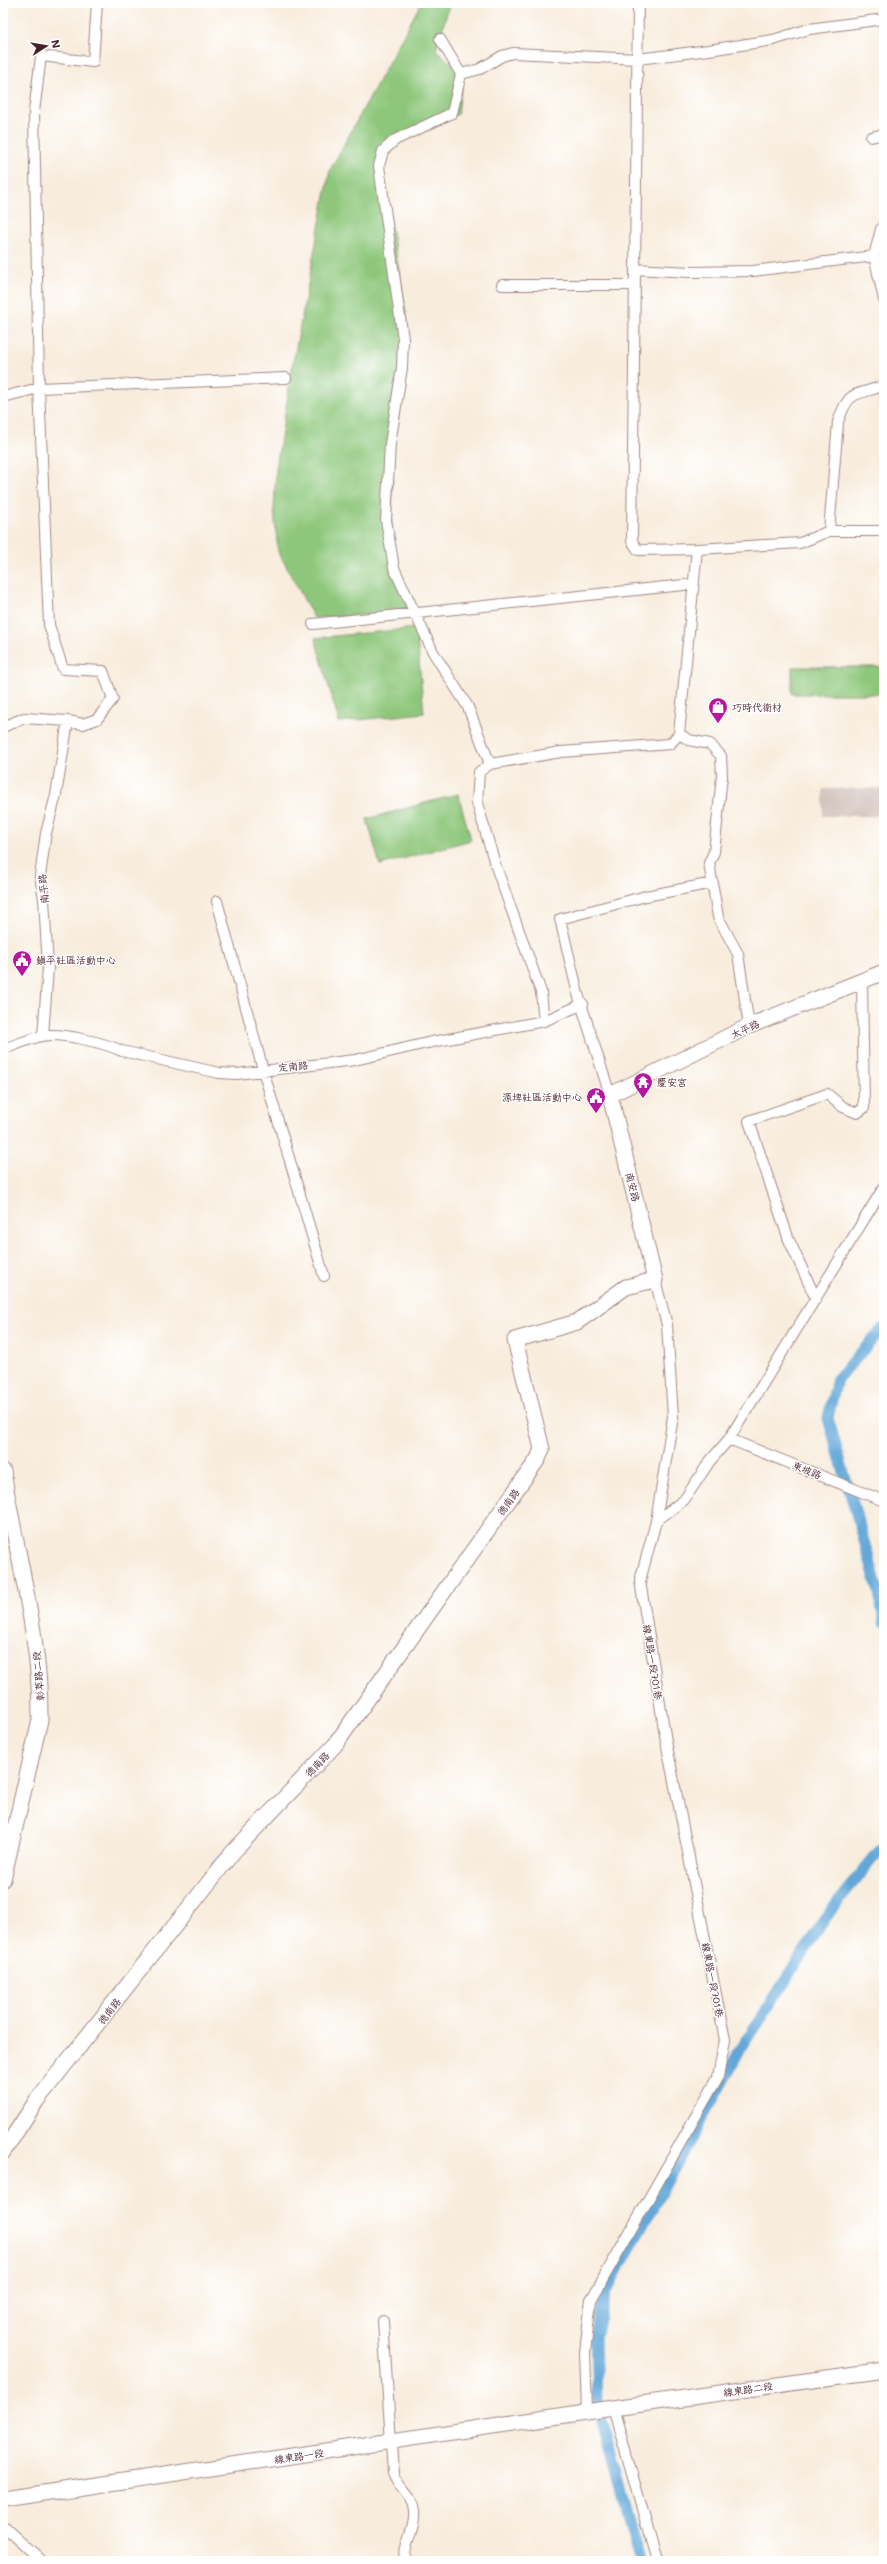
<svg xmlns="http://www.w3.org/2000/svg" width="887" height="2564" viewBox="0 0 887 2564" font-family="Mali,'LXGW WenKai TC',sans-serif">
  <rect width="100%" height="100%" fill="#fff"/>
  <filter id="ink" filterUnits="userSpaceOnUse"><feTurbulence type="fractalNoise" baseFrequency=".025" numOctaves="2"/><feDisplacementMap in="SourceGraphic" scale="8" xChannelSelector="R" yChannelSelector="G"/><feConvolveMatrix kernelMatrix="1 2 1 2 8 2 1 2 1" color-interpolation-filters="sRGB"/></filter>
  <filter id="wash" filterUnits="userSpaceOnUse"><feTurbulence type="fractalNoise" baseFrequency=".012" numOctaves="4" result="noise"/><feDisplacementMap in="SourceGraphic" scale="16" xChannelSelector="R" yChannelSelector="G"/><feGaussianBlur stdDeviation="0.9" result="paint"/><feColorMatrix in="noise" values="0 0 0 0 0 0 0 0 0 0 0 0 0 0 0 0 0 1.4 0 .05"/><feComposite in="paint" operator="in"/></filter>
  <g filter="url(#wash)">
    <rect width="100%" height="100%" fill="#f8eddd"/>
    <path fill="#cfc0ba" d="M884,788V816H823V789Z"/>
    <path fill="#8ec77b" stroke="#6c7353" d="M421,3H450L436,50L463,73L458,114L429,128L400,137L379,156L407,319L405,373L392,455V554L413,612L314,618L278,551L274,510L276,469L293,363L330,170Z
      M416,628L424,713L339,722L315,638Z
      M792,667H884V694H792Z
      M458,794L471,840L380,865L367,819Z"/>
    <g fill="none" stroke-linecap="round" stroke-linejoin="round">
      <path stroke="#62a7d8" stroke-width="3" d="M213,1865L224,1853"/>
      <path stroke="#62a7d8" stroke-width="11" d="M884,1327L837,1379L828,1418L879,1592L884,1622
        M640,2561L597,2402L595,2337L606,2292L741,2048L834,1906L884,1845"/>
    </g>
  </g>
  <g filter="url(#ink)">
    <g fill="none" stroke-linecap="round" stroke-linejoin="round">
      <g stroke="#a18684" stroke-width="12">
        <path id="street" d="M638,3L632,541L638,550L697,549
          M440,39L461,74L452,113L395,140L383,151L379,166L403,339L402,368L390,444L386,520L394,568L433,652L468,707L490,764
          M461,74L480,69L502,56L513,53L638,59L709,50L773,40L809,29L884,19
          M871,137L884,134
          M884,227L881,229L874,256L884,300
          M635,269L690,272L753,271L874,256
          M502,285H635
          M3,397L39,388L286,378
          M829,531L838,422C850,386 856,398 884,385
          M313,624L693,584
          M3,727L24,718L68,721L83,724L97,719L113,699L103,671L63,669L49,625L39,388L34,112L41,56L93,62L97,3
          M217,901L263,1070L324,1276
          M544,1021L541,992L495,864L477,803L479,772L490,764L561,752L670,744L679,734
          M749,1026L738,954L718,917L709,863L714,852L722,776L721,756L710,744L689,740L679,734L697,549L800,543L829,531H884
          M43,1036L48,968L44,899L40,876L46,833L56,795L68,721
          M3,1049C16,1045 29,1039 42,1036C60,1032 105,1043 122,1051L219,1073L237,1074L355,1060L427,1043L544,1021L583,1004
          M610,1095L578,994L560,919L646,896L713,883
          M816,1299L789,1240L749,1121L827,1094L843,1107L857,1113L864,1108L862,980
          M729,1439L884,1501
          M656,1521L684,1500L710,1461L729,1439L884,1187
          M383,2321L393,2473C397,2488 412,2494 414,2510C416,2528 402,2542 406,2561
          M613,2408L657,2561
          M587,2411L585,2352L591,2300L718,2077L725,2040L666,1741L640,1581L656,1521L673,1417L667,1325L655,1280
          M3,2526L41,2561"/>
      </g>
      <g stroke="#a18684" stroke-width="17">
        <path id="secondary" d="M3,1471C16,1554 41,1636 40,1720L3,1879
          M3,2152L37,2100L233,1852L335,1745L538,1459L542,1449L515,1340L577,1322L626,1287L655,1280L610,1095L749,1026L884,972
          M3,2499L620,2407L884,2370"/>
      </g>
      <use href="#street" stroke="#fff" stroke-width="10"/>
      <use href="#secondary" stroke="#fff" stroke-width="15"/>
    </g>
  </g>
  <defs>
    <g id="shop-pin" transform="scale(1)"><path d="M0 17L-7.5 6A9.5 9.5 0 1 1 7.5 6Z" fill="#b5179e" stroke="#fff"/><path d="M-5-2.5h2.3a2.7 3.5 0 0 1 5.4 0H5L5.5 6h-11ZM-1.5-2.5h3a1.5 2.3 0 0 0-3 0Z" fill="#fff"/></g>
    <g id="civic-pin" transform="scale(1)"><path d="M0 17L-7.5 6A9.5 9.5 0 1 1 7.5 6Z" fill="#b5179e" stroke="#fff"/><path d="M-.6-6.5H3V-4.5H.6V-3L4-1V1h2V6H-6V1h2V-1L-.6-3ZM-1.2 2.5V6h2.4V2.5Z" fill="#fff"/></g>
    <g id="temple-pin" transform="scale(1)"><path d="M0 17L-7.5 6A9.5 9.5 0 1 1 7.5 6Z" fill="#b5179e" stroke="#fff"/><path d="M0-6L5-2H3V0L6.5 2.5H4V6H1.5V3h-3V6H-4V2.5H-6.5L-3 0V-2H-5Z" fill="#fff"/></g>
  </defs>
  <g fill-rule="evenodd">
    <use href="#shop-pin" x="718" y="707"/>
    <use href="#civic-pin" x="22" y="960"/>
    <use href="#temple-pin" x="643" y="1082"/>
    <use href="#civic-pin" x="596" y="1097"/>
  </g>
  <g text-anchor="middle" stroke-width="3" stroke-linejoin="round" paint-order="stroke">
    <g font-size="10" fill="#4a1f2b" stroke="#fff" text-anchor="start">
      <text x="732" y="711">巧時代衛材</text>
      <text x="36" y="964">鎮平社區活動中心</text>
      <text x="657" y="1086">慶安宮</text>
      <text x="582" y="1101" text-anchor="end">源埤社區活動中心</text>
    </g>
    <g font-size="10" fill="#4a1f2b" stroke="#fff">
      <text transform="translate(43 889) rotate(-96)" y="4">南平路</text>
      <text transform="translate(745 1029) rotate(-25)" y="4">太平路</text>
      <text transform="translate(293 1066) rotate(-6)" y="4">定南路</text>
      <text transform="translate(633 1187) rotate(76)" y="4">南安路</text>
      <text transform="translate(807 1470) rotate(22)" y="4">東坡路</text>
      <text transform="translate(508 1502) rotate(-54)" y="4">德南路</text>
      <text transform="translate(653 1662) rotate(81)" y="4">線東路一段701巷</text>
      <text transform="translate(38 1676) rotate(-95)" y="4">彰草路二段</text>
      <text transform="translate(317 1764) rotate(-46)" y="4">德南路</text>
      <text transform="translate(713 1980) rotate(79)" y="4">線東路一段701巷</text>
      <text transform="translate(109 2011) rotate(-52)" y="4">德南路</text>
      <text transform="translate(748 2389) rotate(-8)" y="4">線東路二段</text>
      <text transform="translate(299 2456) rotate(-8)" y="4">線東路一段</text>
    </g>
  </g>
  <rect width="887" height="2564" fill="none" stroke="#fff" stroke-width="16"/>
  <g transform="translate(46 46) rotate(78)" stroke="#ffffff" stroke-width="3" paint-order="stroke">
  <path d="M0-3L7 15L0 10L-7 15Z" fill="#4a1f2b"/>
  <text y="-6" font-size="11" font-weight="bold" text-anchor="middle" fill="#4a1f2b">N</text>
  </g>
</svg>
